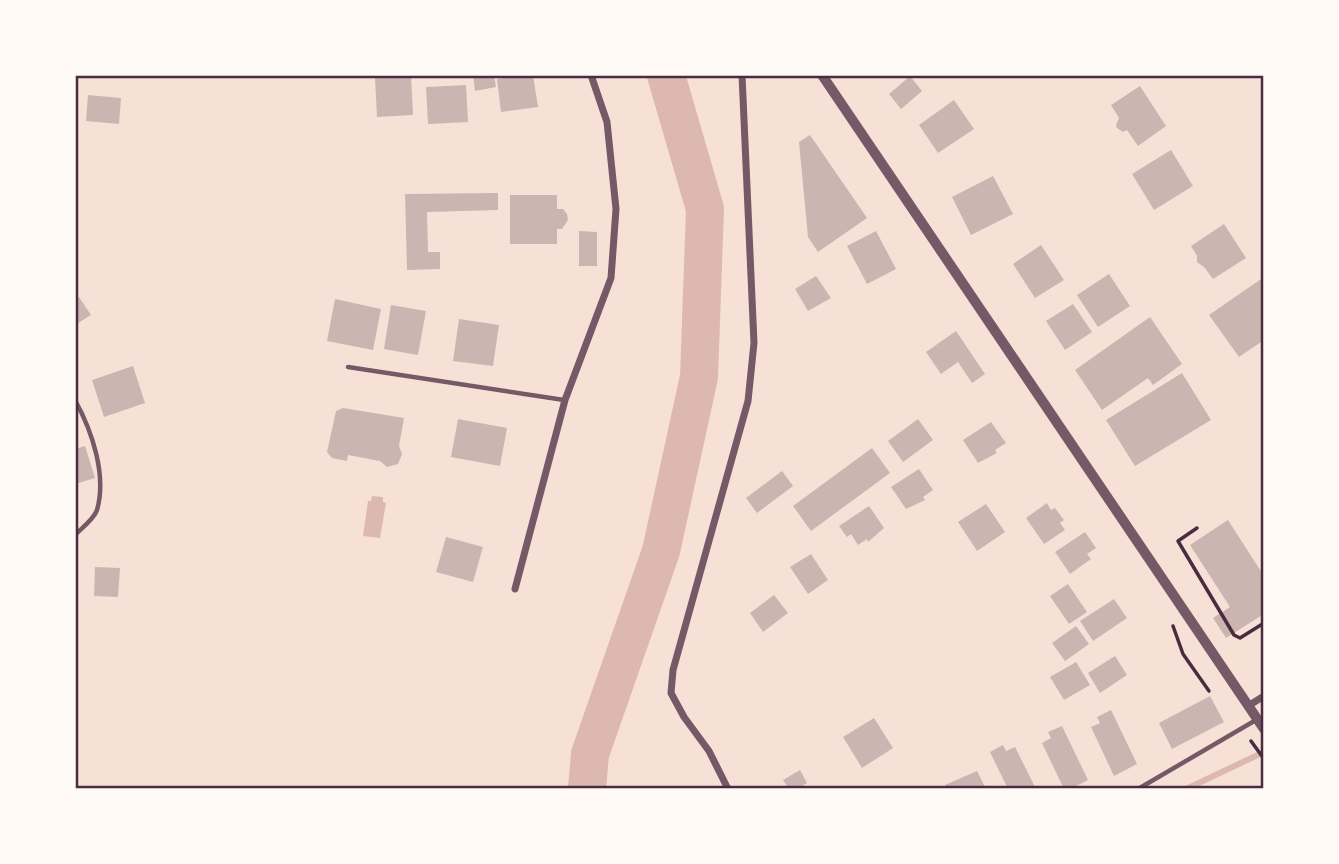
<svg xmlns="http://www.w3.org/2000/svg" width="1339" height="864" viewBox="0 0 1339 864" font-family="Lato,sans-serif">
  <rect width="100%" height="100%" fill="#f7e1d7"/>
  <path fill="#dcb8b0" d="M372,496L383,497V502L386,503L380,538L363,536L368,501H371Z"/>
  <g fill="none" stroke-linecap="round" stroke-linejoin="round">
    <path stroke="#dcb8b0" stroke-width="6" d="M1186,789L1264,752"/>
    <path stroke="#dcb8b0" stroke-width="38" d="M587,789L590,754L661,551L699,377L705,209L666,75"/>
  </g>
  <path fill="#ccb4b1" d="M411,75L413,115L377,117L375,77Z
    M473,75H494L496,87L475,91Z
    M523,75H533L538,107L501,112L497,79Z
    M910,76L922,91L901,109L889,94Z
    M466,85L468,122L428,124L426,87Z
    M1140,86L1166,126L1138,146L1127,130L1123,132L1117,128L1116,125L1119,118L1111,105Z
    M88,95L121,98L119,124L86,121Z
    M954,100L974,129L938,153L919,125Z
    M810,135L867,218L818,252L808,237L799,142Z
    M1171,150L1193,186L1154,210L1132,174Z
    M993,176L1013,214L971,235L952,197Z
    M498,193V210L427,212L428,252H440V269L407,270L405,194Z
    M510,195H557V209H563L567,214L568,220L562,229H557V244H510Z
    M1224,224L1246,258L1213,279L1205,268L1197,262V256L1191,246Z
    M579,231L597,232V266H579Z
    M876,231L896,269L867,284L847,246Z
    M1041,245L1064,280L1035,298L1013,264Z
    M1109,274L1130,306L1098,327L1077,295Z
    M816,276L831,298L808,311L795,289Z
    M1264,277V340L1239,357L1209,315Z
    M79,297L91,315L75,325V299Z
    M335,299L381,309L373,350L327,341Z
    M1073,304L1092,332L1065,350L1046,321Z
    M391,305L426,311L418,355L384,349Z
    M1150,317L1182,364L1153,385L1148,378L1102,410L1075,370Z
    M459,319L499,325L493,366L453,361Z
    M956,331L985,374L972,383L958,362L941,374L926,352Z
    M133,366L145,403L104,417L92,380Z
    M1182,373L1211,420L1135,466L1106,420Z
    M343,408L404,418L399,446L402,454L398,464L387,467L380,461L348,455L347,461L332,458L327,452L336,411Z
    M458,419L507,428L500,466L451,457Z
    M918,419L933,440L903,462L888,441Z
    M991,422L1006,443L995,450L997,453L978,463L963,440Z
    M85,446L95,478L75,484V449Z
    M872,448L890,473L811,531L793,506Z
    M919,469L933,490L923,497L925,500L906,509L891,487Z
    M782,471L793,486L757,513L746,498Z
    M1047,503L1051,510L1055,508L1064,520L1060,523L1065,530L1044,544L1026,518Z
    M986,504L1005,532L977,551L958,522Z
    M869,506L884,528L868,542L867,539L858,545L851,534L847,537L839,526Z
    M1228,520L1264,576V614L1226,638L1213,618L1230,607L1190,545Z
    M1085,532L1096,548L1087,554L1091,559L1070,574L1055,552Z
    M446,537L483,547L473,582L436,572Z
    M811,554L828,580L808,594L790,567Z
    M95,567L120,568L118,597L94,596Z
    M1068,584L1087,612L1069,624L1050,596Z
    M774,595L788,613L763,632L750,613Z
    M1114,599L1127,618L1093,641L1080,621Z
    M1076,626L1089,644L1065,661L1052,643Z
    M1115,656L1127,675L1100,693L1088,673Z
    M1076,662L1090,685L1064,700L1050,677Z
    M1210,696L1224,722L1172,749L1159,723Z
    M1111,710L1137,764L1114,776L1091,727L1100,723L1097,717Z
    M874,718L893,748L862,768L843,737Z
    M1062,726L1088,780L1070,789H1064L1042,743L1051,738L1048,732Z
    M1003,745L1006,751L1015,747L1036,789H1008L990,752Z
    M800,770L807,783L797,789H789L783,780Z
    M977,771L986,789H947L945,785Z"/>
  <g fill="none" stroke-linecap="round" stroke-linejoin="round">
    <path stroke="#4a2c40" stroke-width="3.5" d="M1197,528L1178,541L1234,635L1240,638L1264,623
      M1173,626L1183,654L1209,691
      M1251,741L1264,759"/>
    <path stroke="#755966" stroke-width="4.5" d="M348,367L564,400
      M75,400C92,431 107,475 97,510C94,519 82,528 75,535
      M1138,789L1256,720"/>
    <path stroke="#755966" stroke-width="7" d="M515,589L565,400L611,278L616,209L607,122L591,75
      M1248,706L1264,696
      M728,789L709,751L684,717L671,693L673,670L748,401L754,343L742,75"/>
    <path stroke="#755966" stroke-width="10" d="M822,75L1264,729"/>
  </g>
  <rect width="1339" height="864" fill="none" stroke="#fffaf5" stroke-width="154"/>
  <rect x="77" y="77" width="1185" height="710" fill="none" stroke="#4a2c40" stroke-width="2.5"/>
</svg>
